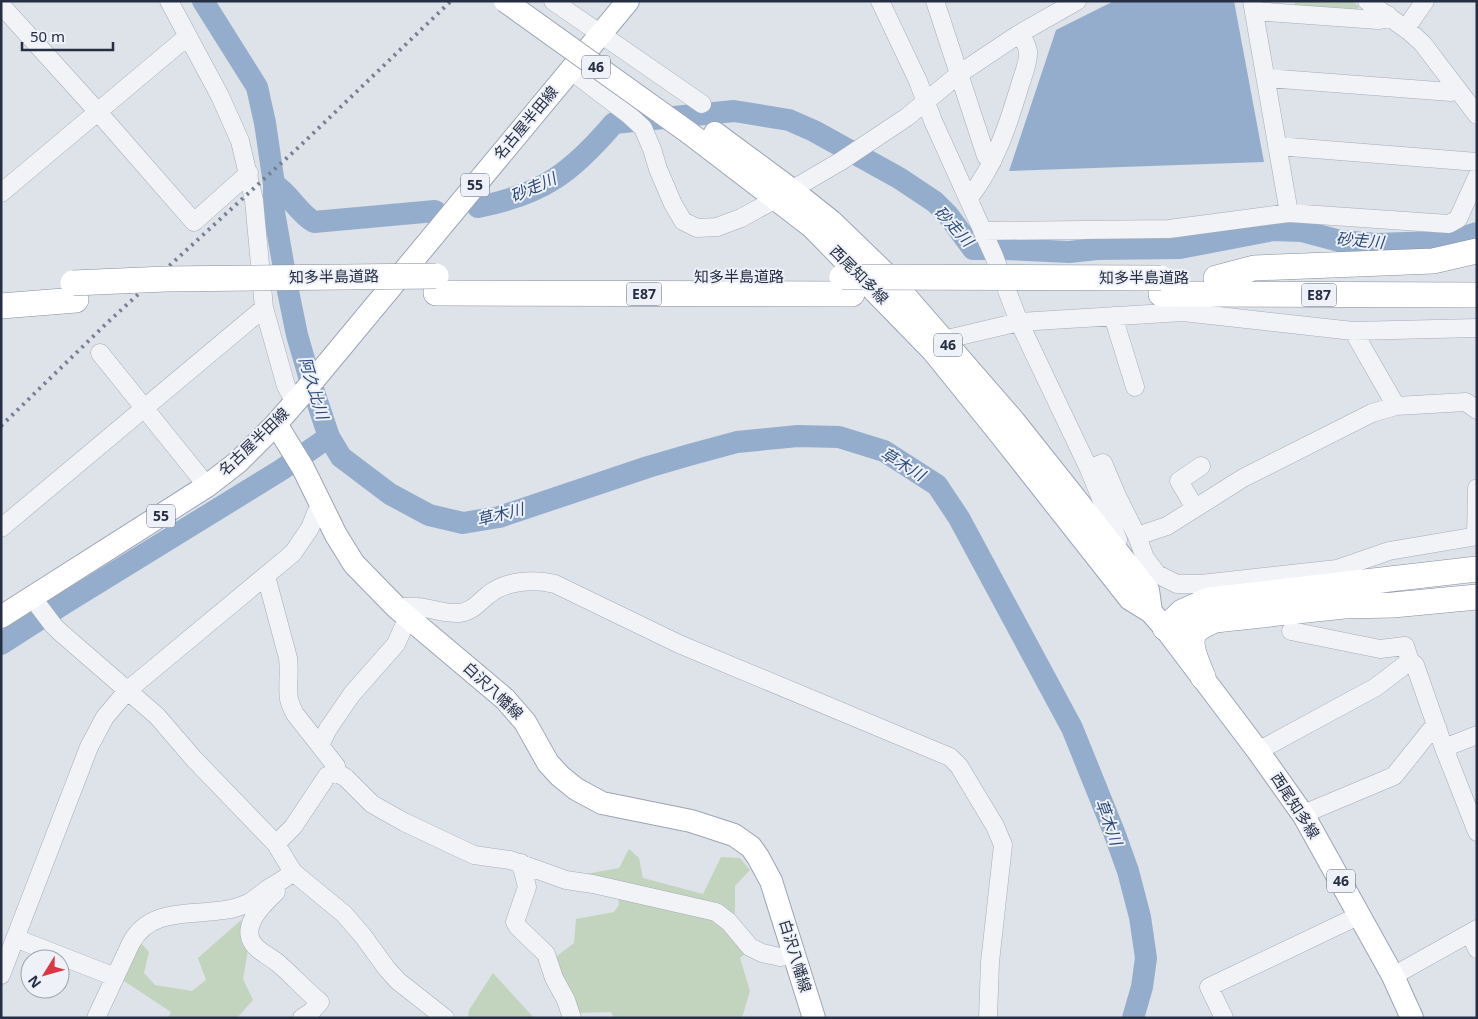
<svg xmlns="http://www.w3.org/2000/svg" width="1478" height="1019" viewBox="0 0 1478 1019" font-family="'Noto Sans','Noto Sans JP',sans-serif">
  <rect width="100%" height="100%" fill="#dee2e9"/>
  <path fill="#c2d4be" d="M1295,1H1352L1359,6L1357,13L1295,8Z
    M629,849L639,858L643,878L703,894L721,857L740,858L750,870L735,886V917L757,944L740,958L750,991L742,1018H614L611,1012L574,1013L553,959L574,943L576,919L614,912L619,905L616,884L575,876L619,868Z
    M241,920L248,950L243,979L253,1000L237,1018H168L171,1012L121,979L138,940L149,952L144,973L155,985L192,991L206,980L198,958Z
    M493,973L534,1018H468L469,1010Z"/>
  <path fill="#95adcd" d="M1114,1H1234L1264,162L1009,171L1056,30Z"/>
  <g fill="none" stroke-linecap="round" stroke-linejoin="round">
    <path stroke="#95adcd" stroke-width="22" d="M203,1L257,87L265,123L274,184V212L288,291L297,335L311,383L329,437L341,457L390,494L429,515L463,523L499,517L648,467L689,455L737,442L798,436L839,437L884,451L937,485L959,518L1072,728L1114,832L1128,871L1140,917L1146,958L1142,987L1133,1018
      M274,184C290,194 298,213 314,222L435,211
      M478,207C544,194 572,172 614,123L734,111L789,120L814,131L899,178L935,202L948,215L973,249H1005L1069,252L1097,249L1180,248L1273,230L1302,231L1340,241L1377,244L1434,242L1458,239L1477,233
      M1,644L65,603L281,470L329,437"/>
    <g stroke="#a6acb7" stroke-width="19">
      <path id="minor" d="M169,1L220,96L240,141L254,200L264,308L286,386L295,402
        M553,1L702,104
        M880,1L918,81L933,121L994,256L1019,322L1089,469L1118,540
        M935,1L986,156L992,162
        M1252,1L1289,213
        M1367,1L1410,32L1423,44L1477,115
        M1,5L98,112L194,222L249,173
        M1254,11L1378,20L1385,19L1388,15
        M1406,28L1425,1
        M570,70L628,114L643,128L652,149L658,169L673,204L683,221L697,228L717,227L741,218L776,199L841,161L907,117L959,74L1019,34L1077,1
        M1266,78L1451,92L1457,89
        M1277,146L1477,162
        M1,193L188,36
        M969,198C995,165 1008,125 1020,85C1023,75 1029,62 1028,51C1027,44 1023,39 1019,34
        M982,231L1169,229L1289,213L1449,224L1458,219L1477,177
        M1113,316L1135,387
        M1353,331L1396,406
        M943,340L1019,322L1183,312L1353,331L1477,328
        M100,353L207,486
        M1089,469L1103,463L1117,496L1137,536L1167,526L1243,478L1372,413L1396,406L1466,402L1477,410
        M1195,508L1179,481L1201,466
        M1,528L264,308
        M1137,536L1145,558L1157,574L1177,584H1201L1337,569L1389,551L1477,536
        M1476,536L1477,488
        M266,576L288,658C290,672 287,687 289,699C290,704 293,710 295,714L336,766V772
        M32,597L53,625L60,632L157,716L194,759L276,844L293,872L344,914L363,936L387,969L398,981L445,1018
        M397,608C404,607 411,606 417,607C431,608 445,614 459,613C472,612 479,602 488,595C506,580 535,579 555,584L679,644L950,757L959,766L995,826L1003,845L990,962L988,1018
        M1291,631L1380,649L1405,646L1410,661L1415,665L1444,748L1477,832
        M320,745L328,729L352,694L396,644L408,617
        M1444,748L1477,735
        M1258,751L1376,687L1410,661
        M1304,816L1313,810L1394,776L1430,731L1437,727
        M276,844L293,827L327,776L336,772L346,778L372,804L404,822L474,855L510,860L566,880L593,884L716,912L729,922L750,947L762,953L780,957L793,955
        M521,863L527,887L515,922L518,927L546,954L554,978L566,1000L572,1018
        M276,892C261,906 236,930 258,949C265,955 274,959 280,965C294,977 306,991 320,1002L311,1012L302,1018
        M1470,933L1477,949
        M15,938L115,977
        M1,975L89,747L105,717L128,690L293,553L310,528L316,513L321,506
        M1393,976L1477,929
        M96,1018L131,943C154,900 208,921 246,904C256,900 264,890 274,885C281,881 286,878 293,872
        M1224,1018L1209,987L1360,915"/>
    </g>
    <g stroke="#9ca5b6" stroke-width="24">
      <path id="major" d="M688,132L812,227L933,351L1000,434L1130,599L1151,612L1165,628L1258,751L1304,816L1393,976L1412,1018
        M715,133L792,190L831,221L888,276L1014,421L1148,590L1151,612
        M276,424L303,468L336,535L354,564L397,608L505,699L525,722L548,763L560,776L576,789L602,803L691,821L734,835L751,847L758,857L771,881L814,1018
        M1,617L207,486L238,462L276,424L303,393L628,1"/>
    </g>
    <g stroke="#848ea1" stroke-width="26">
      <path id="highway" d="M1216,278L1254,268L1433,261L1477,251
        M436,293L852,294
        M1161,294L1477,295
        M1,306L76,300
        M1172,627L1215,620L1344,606L1393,605L1477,597
        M1165,628L1182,612L1209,600L1477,569
        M1203,677C1199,667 1188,645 1194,634C1198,627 1208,623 1215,620"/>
    </g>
    <use href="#minor" stroke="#f1f3f7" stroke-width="18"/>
    <use href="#major" stroke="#fff" stroke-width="22"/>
    <use href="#highway" stroke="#fff" stroke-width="25"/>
    <path stroke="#768094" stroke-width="4" stroke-dasharray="2.5 5" stroke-linecap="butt" d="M1,426L108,322L301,145L451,1"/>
    <g stroke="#9ca5b6" stroke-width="24" stroke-linecap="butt">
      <path id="major-bridge" d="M505,1L688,132"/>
    </g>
    <g stroke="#848ea1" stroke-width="26" stroke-linecap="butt">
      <path id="highway-bridge" d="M842,277L1161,278
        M73,283L166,279L436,276"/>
    </g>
    <use href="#major-bridge" stroke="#fff" stroke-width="22"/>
    <use href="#highway-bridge" stroke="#fff" stroke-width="25"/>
  </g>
  <g text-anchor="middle" stroke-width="4" stroke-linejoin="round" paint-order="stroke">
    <g fill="#eef1f7" stroke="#616878" stroke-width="1">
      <rect x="582" y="55.5" width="28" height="23" rx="4"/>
      <rect x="461" y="173.5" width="28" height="23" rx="4"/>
      <rect x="626.5" y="282.5" width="35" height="23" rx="4"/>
      <rect x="1301.5" y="283.5" width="35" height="23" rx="4"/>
      <rect x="934" y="333.5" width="28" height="23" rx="4"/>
      <rect x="147" y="504.5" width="28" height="23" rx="4"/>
      <rect x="1327" y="869.5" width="28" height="23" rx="4"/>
    </g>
    <g font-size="14" font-weight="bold" fill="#252e42">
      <text x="596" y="72">46</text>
      <text x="475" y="190">55</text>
      <text x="644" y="299">E87</text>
      <text x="1319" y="300">E87</text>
      <text x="948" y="350">46</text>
      <text x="161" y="521">55</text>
      <text x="1341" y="886">46</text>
    </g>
    <g font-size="15" fill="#252e42" stroke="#eef1f7">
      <text transform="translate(526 123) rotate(-50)" y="5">名古屋半田線</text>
      <text transform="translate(859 275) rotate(45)" y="5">西尾知多線</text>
      <text transform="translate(334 277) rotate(-1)" y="5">知多半島道路</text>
      <text x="739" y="282">知多半島道路</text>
      <text x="1144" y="283">知多半島道路</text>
      <text transform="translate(254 442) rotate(-44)" y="5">名古屋半田線</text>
      <text transform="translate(493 691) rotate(43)" y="5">白沢八幡線</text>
      <text transform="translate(1295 806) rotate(57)" y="5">西尾知多線</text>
      <text transform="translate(795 956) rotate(73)" y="5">白沢八幡線</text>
    </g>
    <g font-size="16" font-style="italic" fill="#2b4a7a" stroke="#eef1f7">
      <text transform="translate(533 187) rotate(-24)" y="6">砂走川</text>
      <text transform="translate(954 226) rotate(47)" y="6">砂走川</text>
      <text transform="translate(1360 240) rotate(5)" y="6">砂走川</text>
      <text transform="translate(314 388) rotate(73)" y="6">阿久比川</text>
      <text transform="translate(903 464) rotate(31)" y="6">草木川</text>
      <text transform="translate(500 514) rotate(-14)" y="6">草木川</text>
      <text transform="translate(1109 822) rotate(70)" y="6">草木川</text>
    </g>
  </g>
  <rect width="1478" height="1019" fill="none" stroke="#252e42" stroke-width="5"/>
  <g transform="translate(45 974) rotate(233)"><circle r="24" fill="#eef1f7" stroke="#9ea3af"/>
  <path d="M0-4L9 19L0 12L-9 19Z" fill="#dc3545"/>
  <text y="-8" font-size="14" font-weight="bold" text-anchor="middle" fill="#252e42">N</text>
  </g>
  <path d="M22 42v8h91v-8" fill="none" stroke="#252e42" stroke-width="2.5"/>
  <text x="30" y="42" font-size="15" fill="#252e42" stroke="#eef1f7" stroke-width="4" paint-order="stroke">50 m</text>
</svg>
